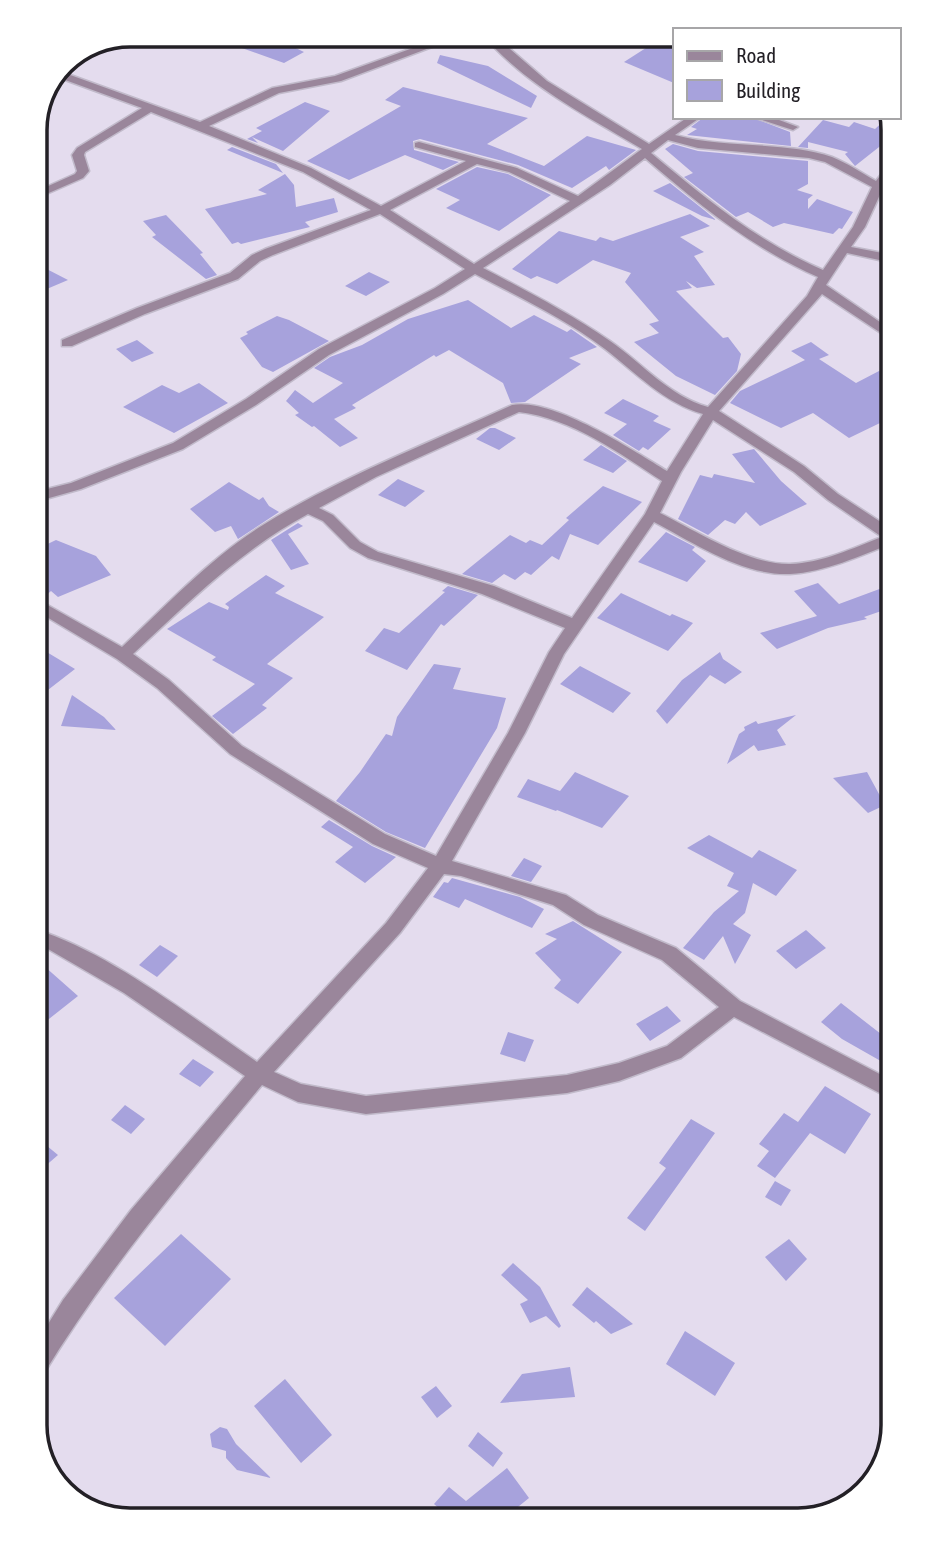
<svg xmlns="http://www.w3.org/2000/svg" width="928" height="1555" viewBox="0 0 928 1555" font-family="'Asap Condensed',sans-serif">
  <rect width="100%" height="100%" fill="#e4dcee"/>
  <path fill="#a7a2dc" d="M662,35H674V83L624,62L649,46L647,43Z
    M275,38L304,52L284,63L239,47Z
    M440,55L488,66L537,96L531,108L437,63Z
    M403,87L528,118L487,144L544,166L587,136L636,150L609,170L606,166L572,188L518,165L420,139L413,141L414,150L459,162L443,170L405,155L349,180L307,161L401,106L385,100Z
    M305,102L330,111L283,151L252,137L258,143L247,139L262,131L256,128Z
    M704,117H751L790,132L791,146L687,135L697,129L691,127Z
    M888,117L893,136L855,166L845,154L848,152L808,142V148L798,147L823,120L849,127L854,122L875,129Z
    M673,144L698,151L808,161V184L797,190L813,195L808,199V209L817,199L853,212L842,229L839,228L833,234L784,223L773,227L748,212L736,217L684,177L693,173L665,149Z
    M232,147L276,164L283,173L227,150Z
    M477,167L508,174L551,195L499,231L446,208L460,200L436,189Z
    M285,174L294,185L296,207L334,198L338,212L305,222L310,227L241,244L238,242L232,244L205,209L267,194L258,190Z
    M670,183L704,210L716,220L702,216L653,191Z
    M690,214L710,226L680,237L704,252L694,256L715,285L697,288L686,281L692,288L676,291L723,338L728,337L741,354L737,371L715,395L676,376L634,342L659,333L649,324L659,321L625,282L631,273L593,260L557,284L537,276L531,279L512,269L559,231L596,241L600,237L613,241Z
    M166,215L203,253L200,254L217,275L206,279L152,237L156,235L143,221Z
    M35,263L68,280L35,294Z
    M369,272L390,282L366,296L345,286Z
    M468,300L511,328L534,315L567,332L571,329L597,347L569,358L581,364L525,402L511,403L503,383L449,350L436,357L434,355L352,405L356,408L334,419L358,438L340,447L314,426L312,427L295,415L299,413L286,401L295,390L313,403L343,383L314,368L330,357L362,345L408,319Z
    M277,316L289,320L329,341L273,372L262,367L240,338L248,334L246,332Z
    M137,340L154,353L132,362L116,349Z
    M811,342L829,355L819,359L856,383L879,371L882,373L893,362V431L880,423L849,438L813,413L781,428L730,403L740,391L805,360L791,351Z
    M199,383L228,403L174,433L123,407L162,385L179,393Z
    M623,399L659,416L653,421L671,429L648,450L643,447L639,451L613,435L627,424L604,413Z
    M490,428H495L516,438L499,450L476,439Z
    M601,445L627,461L613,473L583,460Z
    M754,449L781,481L807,504L760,526L746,512L735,524L725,520L708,535L678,519L700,475L712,478L714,474L755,483L732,454Z
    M398,479L425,491L405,507L378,495Z
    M229,482L259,500L263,497L269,506L279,512L238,539L231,526L215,532L190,509Z
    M603,486L642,502L598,545L570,534L559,560L552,556L531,575L525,572L515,580L504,574L492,583L462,574L510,535L526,543L530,540L542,545L569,520L566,518Z
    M298,523L303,526L288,534L309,564L291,570L271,540Z
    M666,532L695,547L692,550L706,561L687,582L638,562Z
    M56,540L96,556L111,575L58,597L51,591L42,599L35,596V550Z
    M266,575L285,586L275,593L324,617L267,664L293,678L262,705L267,708L233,734L212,716L255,684L212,660L216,657L167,629L209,602L228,610L229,607L225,604Z
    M818,583L839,604L893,584V607L864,617L867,619L828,628L777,649L760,633L817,616L794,591Z
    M448,586L478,595L444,626L441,624L407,670L365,651L384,628L399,633L445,592L442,591Z
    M621,593L670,616L672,614L693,623L668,651L597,618Z
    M35,645L75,669L35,700Z
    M720,652L723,659L742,672L725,684L710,675L667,724L656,711L682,680Z
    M434,664L461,668L453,689L506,698L497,728L425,848L386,832L336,801L360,772L386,734L392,736L397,717Z
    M580,666L616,685L631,693L613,713L560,684Z
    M72,695L104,717L116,730L61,726Z
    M796,715L777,730L786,745L758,751L754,745L727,764L739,734L745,730L744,727L756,721L758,724Z
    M575,772L629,796L602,828L557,810L556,811L517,797L528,779L560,791Z
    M867,772L885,805L868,813L833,778Z
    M329,820L372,846L396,857L365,883L335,862L353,847L321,827Z
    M709,835L752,858L759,850L797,870L776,896L753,883L745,913L733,924L751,935L735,964L723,936L704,960L683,948L714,912L739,891L727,886L734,873L687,848Z
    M524,858L542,866L531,882L511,876Z
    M452,878L520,897L544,909L532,928L465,899L459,908L433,897L444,882L448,883Z
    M573,921L622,952L578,1004L554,988L561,980L535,953L557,939L545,934Z
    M806,930L826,948L796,969L776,951Z
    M160,945L178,956L157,977L139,965Z
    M35,958L78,996L35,1030Z
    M841,1003L881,1034L893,1017V1068L842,1039L821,1022Z
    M667,1006L681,1021L650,1041L636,1024Z
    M508,1032L534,1040L525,1062L500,1054Z
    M193,1059L214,1072L200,1087L179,1074Z
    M825,1086L871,1114L845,1154L810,1133L775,1178L757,1166L769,1151L759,1144L784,1113L798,1122Z
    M125,1105L145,1119L131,1134L111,1120Z
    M691,1119L715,1133L645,1231L627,1218L666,1168L659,1163Z
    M35,1136L58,1155L35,1175Z
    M775,1181L791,1190L781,1206L765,1197Z
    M181,1234L231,1279L165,1346L114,1298Z
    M789,1239L807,1259L786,1281L765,1257Z
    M513,1263L540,1287L561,1326L559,1328L546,1316L530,1323L520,1304L528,1300L501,1275Z
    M587,1287L633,1324L611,1334L596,1321L594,1323L572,1305Z
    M685,1331L735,1363L715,1396L666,1364Z
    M570,1367L575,1397L500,1403L522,1374Z
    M285,1379L332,1435L301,1463L254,1406Z
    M436,1386L452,1406L437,1418L421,1397Z
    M220,1427L227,1429L236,1444L271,1478L237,1470L226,1458V1451L212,1447L210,1434Z
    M478,1432L503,1453L493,1467L468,1446Z
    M507,1468L529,1498L502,1520H443L448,1516L434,1504L449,1487L466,1501Z"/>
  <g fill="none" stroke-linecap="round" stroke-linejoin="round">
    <g stroke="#c1baca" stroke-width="3">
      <path id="street" d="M449,35H464L341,81L279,93L209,126L311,168L381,206L466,161L415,147V143L419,142L517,168L578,196L642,149C587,116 525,85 483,35H494L547,81L649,144L688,117H701L675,135C725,149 787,141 832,157C847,163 862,173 876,181L889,164L893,163V174L884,186L865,227L851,247L893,255V263L847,253L826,285L893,331V341L822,294L719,411L804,466L838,494L893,530V543C860,556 825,572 790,574C743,576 694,543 654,522L564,654L525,733L452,861L566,895L598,915L676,948L740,1001L893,1081V1100L734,1017L681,1058L619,1081L567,1093L366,1114L298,1102L262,1085C184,1179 106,1271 43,1375L35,1379V1345L63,1300L131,1210L245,1076L124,993L48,949L35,945V929C111,953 191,1017 257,1062L386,923L428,868L373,844L230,754L157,688L117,659L35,610V598L122,647C167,605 210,558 263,525C340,477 429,443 512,405C552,397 633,450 667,471L703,414C664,403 636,373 605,349C565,319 519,297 475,274L443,294L329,355L256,405L183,449L81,489L35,502V492L71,483L173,443L246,399L319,349L435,288L465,269L380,214L273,255L260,261L238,279L145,314L72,346H62V340L137,308L230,273L252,255L265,249L371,210L303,172L151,112L85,152L84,155L89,171L83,178L35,199V192L75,174L77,171L72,155L77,148L142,108L57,77L62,72L200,122L272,88L335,76ZM668,140L698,148L809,158L825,162L872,187L853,227L823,270C758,242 705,198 651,153ZM645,158C698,204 752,248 818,277L807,296L708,407C669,396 642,363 610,341C569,313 527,291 483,268L610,185ZM477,164L509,172L570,201L474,264L390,210ZM519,412C571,418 619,453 662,481L645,514L572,618L494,586L378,552L360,542L333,515L319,508L376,477ZM713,420L794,472L828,500L882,537C853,548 822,563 790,564C749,565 696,531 660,513L681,472ZM308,514L323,521L350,548L368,558L482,594L565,628L549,652L508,733L436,856L385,834L242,746L169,680L133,654C189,602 241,550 308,514ZM444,874L461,876L553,905L584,925L662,960L719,1007L667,1046L619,1063L567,1075L366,1096L301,1084L274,1072L400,933Z
        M753,117H771L798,127L793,130Z"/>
    </g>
    <use href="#street" fill="#9a869b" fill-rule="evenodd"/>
  </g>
  <path d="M0 0H928V1555H0ZM130 47H798A83 83 0 0 1 881 130V1425A83 83 0 0 1 798 1508H130A83 83 0 0 1 47 1425V130A83 83 0 0 1 130 47Z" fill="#fff" fill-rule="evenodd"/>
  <path fill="none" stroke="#232026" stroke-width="3.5" d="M130 47H798A83 83 0 0 1 881 130V1425A83 83 0 0 1 798 1508H130A83 83 0 0 1 47 1425V130A83 83 0 0 1 130 47Z"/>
  <rect x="673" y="28" width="228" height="91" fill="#ffffff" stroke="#a7a6a8" stroke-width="2"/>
  <rect x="687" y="51" width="35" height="10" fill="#9a869b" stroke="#a7a6a8" stroke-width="2"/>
  <text x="736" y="63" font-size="21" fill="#232026">Road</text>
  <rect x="687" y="80" width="35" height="21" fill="#a7a2dc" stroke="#a7a6a8" stroke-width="2"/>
  <text x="736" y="98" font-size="21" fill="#232026">Building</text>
</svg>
